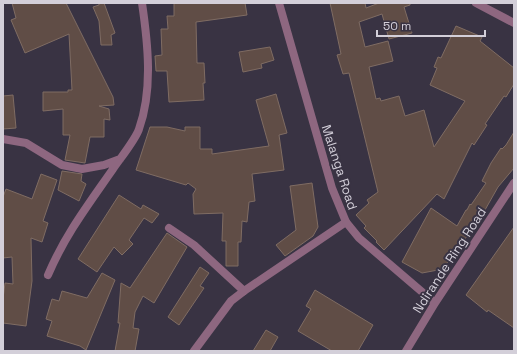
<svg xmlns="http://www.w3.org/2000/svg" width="517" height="354" viewBox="0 0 517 354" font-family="'Space Grotesk',sans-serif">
  <rect width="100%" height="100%" fill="#393343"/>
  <path fill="#604d46" stroke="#7f6c63" d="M12,3H66L113,97L114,105L99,106L109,109L110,120L104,119V137H90L85,163L65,160L70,135H63V109L43,111V92H68V90H72L69,34L25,53L11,20L16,18Z
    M99,3H104L115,33L111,35L112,45H101L99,21L93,7L99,5Z
    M174,3H245L247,15L196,22L197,63H204L205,83H203L204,100L169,102L167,71H156L155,56L162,55L161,29H168L167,16H174Z
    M330,3H365L366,8L379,3H410V5L404,7L412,33L389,39L382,14L359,22L365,47L388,41L393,61L369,67L376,99L380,98L381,101L399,96L405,116L424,110L434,147L465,101L430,85L437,68L434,67L438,57L441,58L456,26L482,37L480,41L514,68V84L506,97L504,96L485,124L487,125L474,145L472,143L444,199L437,194L384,250L376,242L377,241L364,228L366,226L356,215L369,203L367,200L378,192L349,73L343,74L337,55L341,54Z
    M270,47L274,60L261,64L262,68L243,72L239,52Z
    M276,94L287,133L279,135L284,170L252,174L255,201L249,202L247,222L242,221L241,242H238V266H226V241H222L223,213L194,214L193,194L196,189L188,183L186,185L136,170L150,127H167L185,131V127H200V149H212V154L269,146L256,100Z
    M13,95L16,128L3,129V96Z
    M514,132V168L498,187L481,217L479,216L461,246L450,261L449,260L445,266L438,270L422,273L402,262L431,208L457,226L466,210H467L470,204L471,205L486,183L482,181L491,163L501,148L502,149L506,145Z
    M62,171L82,174L81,181L86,184L79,201L58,190Z
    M41,174L57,180L43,221L48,223L42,242L31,238L32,281L26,326L3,323V299L5,283L13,284L12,257L3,258V197L6,189L32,199Z
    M312,183L318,227L313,236L285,256L276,245L296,230L290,186Z
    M119,195L141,209L143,205L159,214L152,223L144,218L129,240L133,244L122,255L114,247L97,272L78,259Z
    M514,227V328L488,310L487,312L466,295Z
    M167,233L187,247L154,303L143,296L135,312L133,328L139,329L135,351H115L120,323H118L121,283L130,288Z
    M200,267L209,273L200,286L204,288L179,325L168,317Z
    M102,273L115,280L86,350L80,346L47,336L52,321L46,319L52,299L59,301L62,291L87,298Z
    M315,290L373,325L358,351H332L298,331L311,309L306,306Z
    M266,330L278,337L270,351H253Z"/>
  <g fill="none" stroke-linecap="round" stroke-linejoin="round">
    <path stroke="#8e6780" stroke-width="8" d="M169,228L194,245L244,291"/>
    <path stroke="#8e6780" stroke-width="8" d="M476,3L514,23
      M3,139L26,143L62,165L82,169L104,165L120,159
      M48,275C65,235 88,205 113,169C119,160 136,139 139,129C153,90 148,44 142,3
      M194,351L231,301L244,291L346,222"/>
    <path stroke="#8e6780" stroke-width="8" d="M279,3L332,188L346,222L359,238L435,303
      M406,351L435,303L514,183"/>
  </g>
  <g text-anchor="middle" stroke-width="4" stroke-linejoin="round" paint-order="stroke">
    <g font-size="13" fill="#d3cfd9" stroke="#393343">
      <text transform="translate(340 167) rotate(72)" y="5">Malanga Road</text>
      <text transform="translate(449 260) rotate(-57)" y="5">Ndirande Ring Road</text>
    </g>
  </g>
  <rect width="517" height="354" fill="none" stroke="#d3cfd9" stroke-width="8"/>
  <path d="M377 30v6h108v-6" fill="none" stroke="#d3cfd9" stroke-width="2"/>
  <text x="383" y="30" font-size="12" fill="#d3cfd9" stroke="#393343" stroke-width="3" paint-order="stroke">50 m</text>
</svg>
